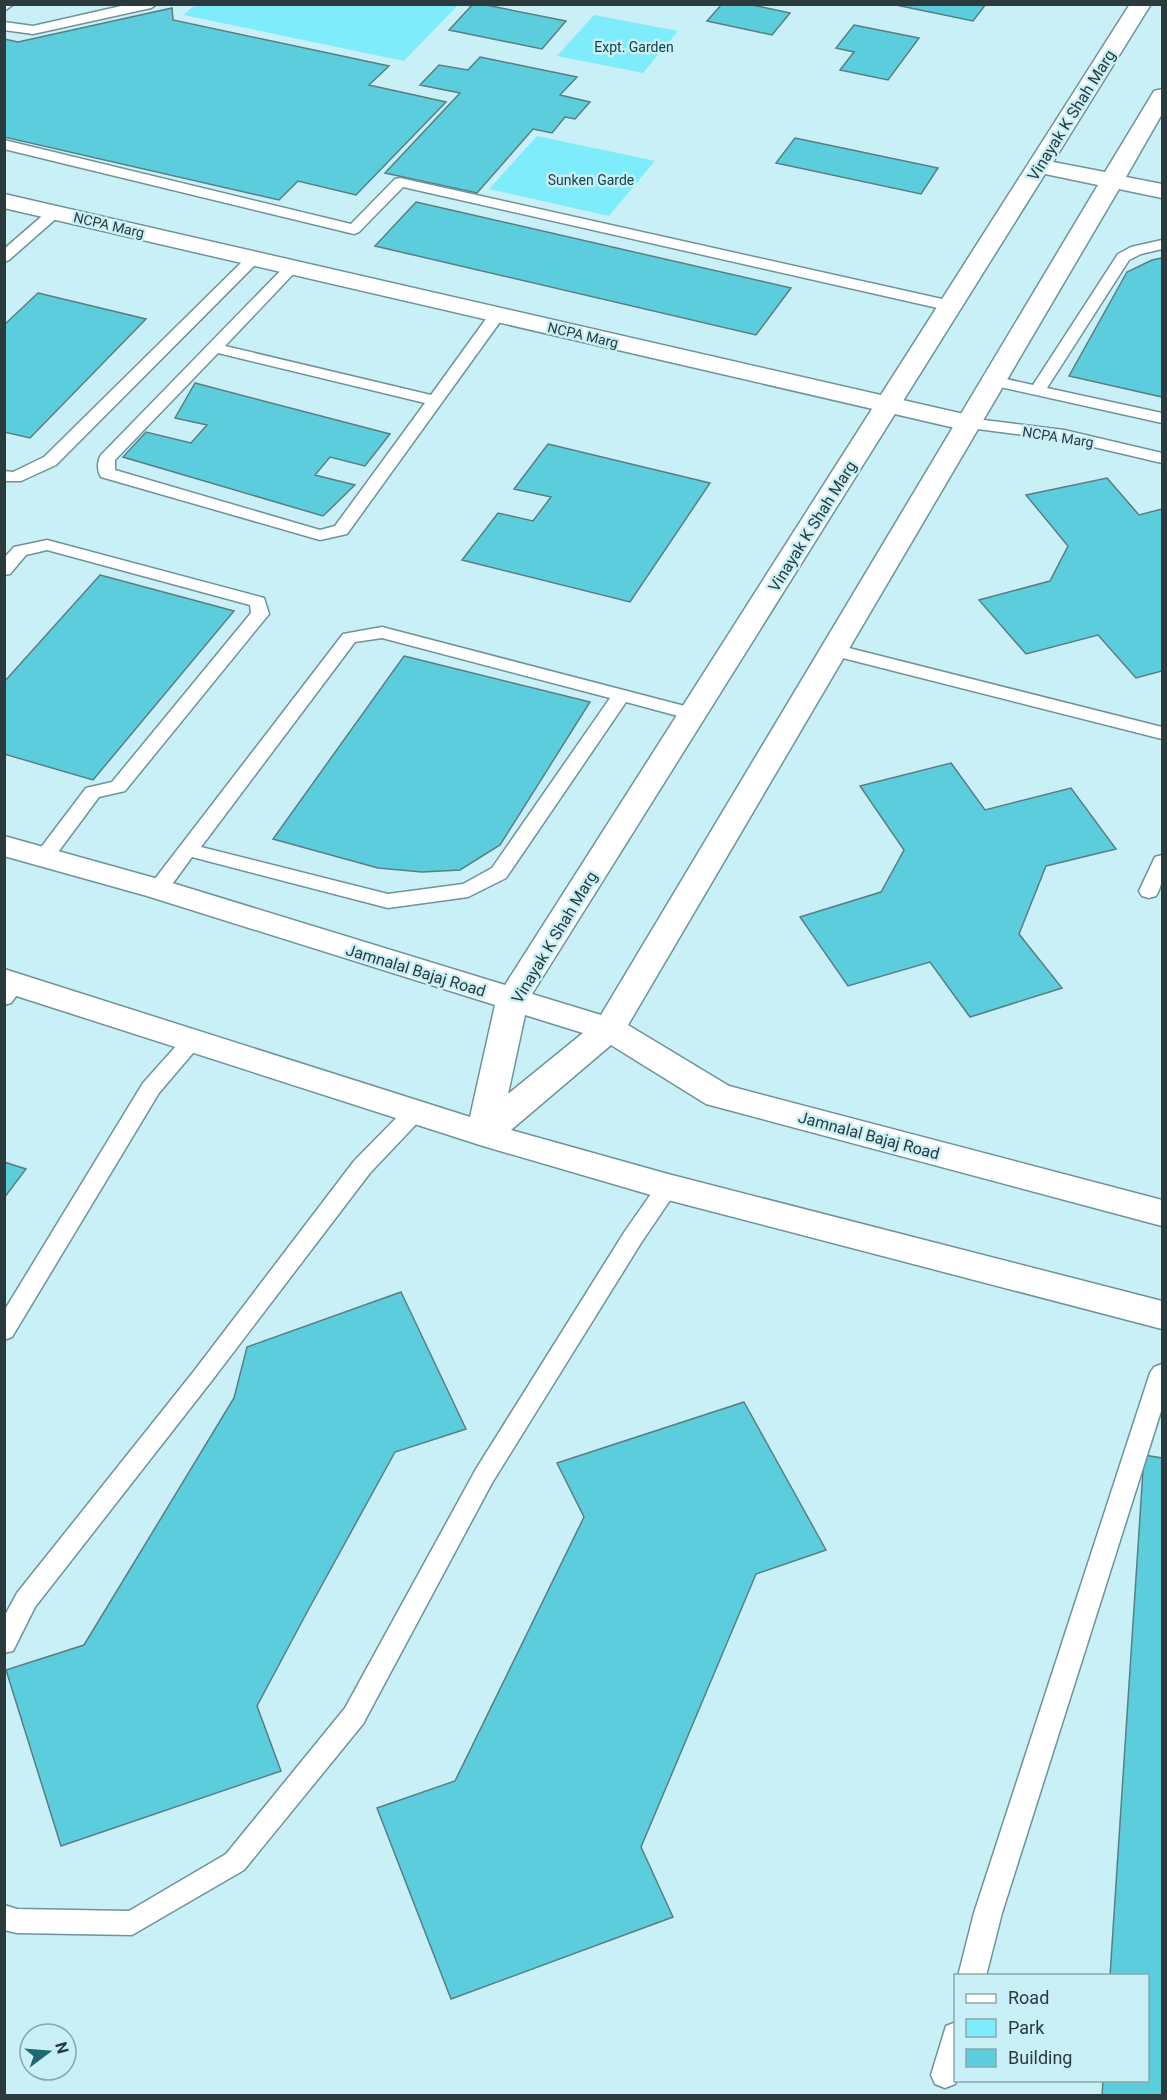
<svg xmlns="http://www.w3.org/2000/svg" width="1167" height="2100" viewBox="0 0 1167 2100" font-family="Roboto,sans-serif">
  <rect width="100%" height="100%" fill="#c8f0f6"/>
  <path fill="#7eecfb" d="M204,5V4L458,5L404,61L184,15L192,7Z
    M594,15L678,31L643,73L557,56Z
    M537,136L655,161L609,216L489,189Z"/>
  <path fill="#5bcddd" stroke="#597e83" stroke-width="1.5" d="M473,4H481L566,21L542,49L449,30Z
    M722,4H748L790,13L772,35L707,21Z
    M891,4H986L973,21Z
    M172,8L173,20L389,66L369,85L446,102L356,195L298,181L279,200L4,137V39L18,42Z
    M854,25L919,38L888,80L840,70L854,52L836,48Z
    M480,57L577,77L560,95L590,102L575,119L565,117L552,133L533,129L477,193L385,173L460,93L420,85L439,65L468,70Z
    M795,138L938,168L921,194L776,163Z
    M416,202L791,288L756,335L375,246Z
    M1162,258V397L1069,376L1127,272L1152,260Z
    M38,293L146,319L30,438L4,432V325Z
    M195,383L390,434L365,466L330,457L315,475L355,485L323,516L123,457L146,432L191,443L207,425L175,418Z
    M548,444L710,483L630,602L462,560L498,513L533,521L551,497L514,489Z
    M1107,478L1139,515L1162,509V671L1136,678L1098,635L1026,654L979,600L1050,581L1068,546L1026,495Z
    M100,575L234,611L93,780L4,754V682Z
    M404,656L590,702L500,845L460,870L422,872L378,868L273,839Z
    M951,763L985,810L1071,788L1116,849L1046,866L1019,934L1062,988L970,1017L930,962L848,986L800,917L881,892L904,850L860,786Z
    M4,1162L26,1169L4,1198Z
    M401,1292L466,1429L395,1452L306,1614L257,1706L281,1771L61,1846L6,1670L84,1645L234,1398L247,1347Z
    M744,1402L826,1550L756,1574L641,1847L673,1917L451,1999L377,1808L455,1781L584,1517L557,1463Z
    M1144,1455L1162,1458V2096H1102L1103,2080H1148V1976H1110Z"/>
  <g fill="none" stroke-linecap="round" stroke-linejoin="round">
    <g stroke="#6e9399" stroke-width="3">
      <path id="lane" d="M4,4H14L4,11Z
        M130,4H157L151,8L33,34L4,30V22L33,26Z
        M4,140L351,224L395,179L400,178L951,301L959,306L951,311L403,187L359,232L354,234L4,149Z
        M54,208L62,213L59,216L9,260L4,262V249L49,210Z
        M1162,240V249L1141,254L1129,260L1047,388L1162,413V423L987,384L985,381L987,378L993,376L1033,385L1118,254L1131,247Z
        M254,253L262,258L259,261L56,465L21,481H4V471L13,472L44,457L249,255Z
        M292,262L297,264L300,267L297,270L225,346L431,395L491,312L497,310L505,315L347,534L320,540L101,477C97,471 97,461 101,455L287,264ZM218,353L425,403L335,526L320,530L115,470V460Z
        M968,418L1064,430L1162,453V463L1064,440L962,427L960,423Z
        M47,540L264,598L269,614L125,791L99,797L50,863L43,864L36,863L33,858L86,788L112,782L251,613L250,605L47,550L26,555L10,574L4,575V558L14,547Z
        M382,627L700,710L702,714L700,718L693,720L626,702L506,878L468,897L388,908L192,857L165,894L158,896L151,894L148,889L151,884L343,634ZM382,638L610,698L492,868L463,884L388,894L201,847L355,642Z
        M833,644L1162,727V739L827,654L824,650L827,646Z
        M1162,855C1163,869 1164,883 1156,896L1149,898L1142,896L1139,891L1155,857Z
        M15,977L22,979L25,984L11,1003L4,1005C4,992 1,981 15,977Z
        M192,1034L199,1036L202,1041L199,1046L159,1093L12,1337L4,1340V1311L143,1083L185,1036Z
        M415,1104L423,1107L426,1112L423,1117L370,1173L210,1383L35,1607L13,1651L4,1653V1617L17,1593L194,1371L354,1161L407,1107Z
        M668,1179L676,1181L679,1187L641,1243L492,1483L363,1724L244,1870L132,1935L17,1933L4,1930V1905L17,1909L129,1911L226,1854L345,1708L476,1469L625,1231L660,1181Z
        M1162,1364V1408L1002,1913L986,1976H958L974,1913L1150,1373L1154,1367Z
        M956,2022L957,2080L955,2084L945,2088L935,2084L931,2075L946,2026Z"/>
    </g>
    <g stroke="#6e9399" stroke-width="3">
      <path id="street" d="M4,194L968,415L977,417L981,423L977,429L968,431L4,208Z"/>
    </g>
    <g stroke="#6e9399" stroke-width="3">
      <path id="secondary" d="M1130,4H1151L1053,162L1105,172L1154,91L1162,89V114L1126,177L1162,184V198L1119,189L628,1025L729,1086L1162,1200V1226L706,1104L611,1045L511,1130L668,1174L1162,1301V1329L668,1200L483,1146L4,992V969L470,1117L495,1005L147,896L4,856V836L169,882L505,985ZM1045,174L1098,185L601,1015L532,994ZM525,1015L583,1033L508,1094Z"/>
    </g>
    <use href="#lane" fill="#fff" fill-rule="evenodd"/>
    <use href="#street" fill="#fff" fill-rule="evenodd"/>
    <use href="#secondary" fill="#fff" fill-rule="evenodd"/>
  </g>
  <g text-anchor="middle" stroke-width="5" stroke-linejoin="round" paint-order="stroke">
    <g font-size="14" fill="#11454c" stroke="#c8f0f6">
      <text x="634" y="52">Expt. Garden</text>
      <text x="591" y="185">Sunken Garde</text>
    </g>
    <g font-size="14" fill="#2b3b3d" stroke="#c8f0f6">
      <text transform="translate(109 225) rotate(13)" y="5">NCPA Marg</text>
      <text transform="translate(583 335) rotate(13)" y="5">NCPA Marg</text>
      <text transform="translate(1058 437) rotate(9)" y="5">NCPA Marg</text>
    </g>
    <g font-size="16" fill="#2b3b3d" stroke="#c8f0f6">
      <text transform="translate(1071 115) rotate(-58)" y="6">Vinayak K Shah Marg</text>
      <text transform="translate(812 526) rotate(-58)" y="6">Vinayak K Shah Marg</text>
      <text transform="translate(554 937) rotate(-59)" y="6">Vinayak K Shah Marg</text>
      <text transform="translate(416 970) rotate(17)" y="6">Jamnalal Bajaj Road</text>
      <text transform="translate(869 1135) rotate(15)" y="6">Jamnalal Bajaj Road</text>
    </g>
  </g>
  <rect width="1167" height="2100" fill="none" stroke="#2b3b3d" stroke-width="12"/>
  <rect x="954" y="1974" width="195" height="108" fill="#c8f0f6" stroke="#89a8ac" stroke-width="1.5"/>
  <rect x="966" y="1994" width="30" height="9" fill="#ffffff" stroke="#89a8ac" stroke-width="1.5"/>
  <text x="1008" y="2004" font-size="18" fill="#2b3b3d">Road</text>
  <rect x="966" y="2019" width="30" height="18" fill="#7eecfb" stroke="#89a8ac" stroke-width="1.5"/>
  <text x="1008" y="2034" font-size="18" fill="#2b3b3d">Park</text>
  <rect x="966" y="2049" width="30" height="18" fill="#5bcddd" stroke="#89a8ac" stroke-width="1.5"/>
  <text x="1008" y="2064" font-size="18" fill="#2b3b3d">Building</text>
  <g transform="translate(48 2052) rotate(74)"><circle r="28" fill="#c8f0f6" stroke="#89a8ac" stroke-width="1.5"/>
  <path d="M0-4.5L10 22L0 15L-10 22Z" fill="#1e6972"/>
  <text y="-9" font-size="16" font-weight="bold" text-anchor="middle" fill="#2b3b3d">N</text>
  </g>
</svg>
